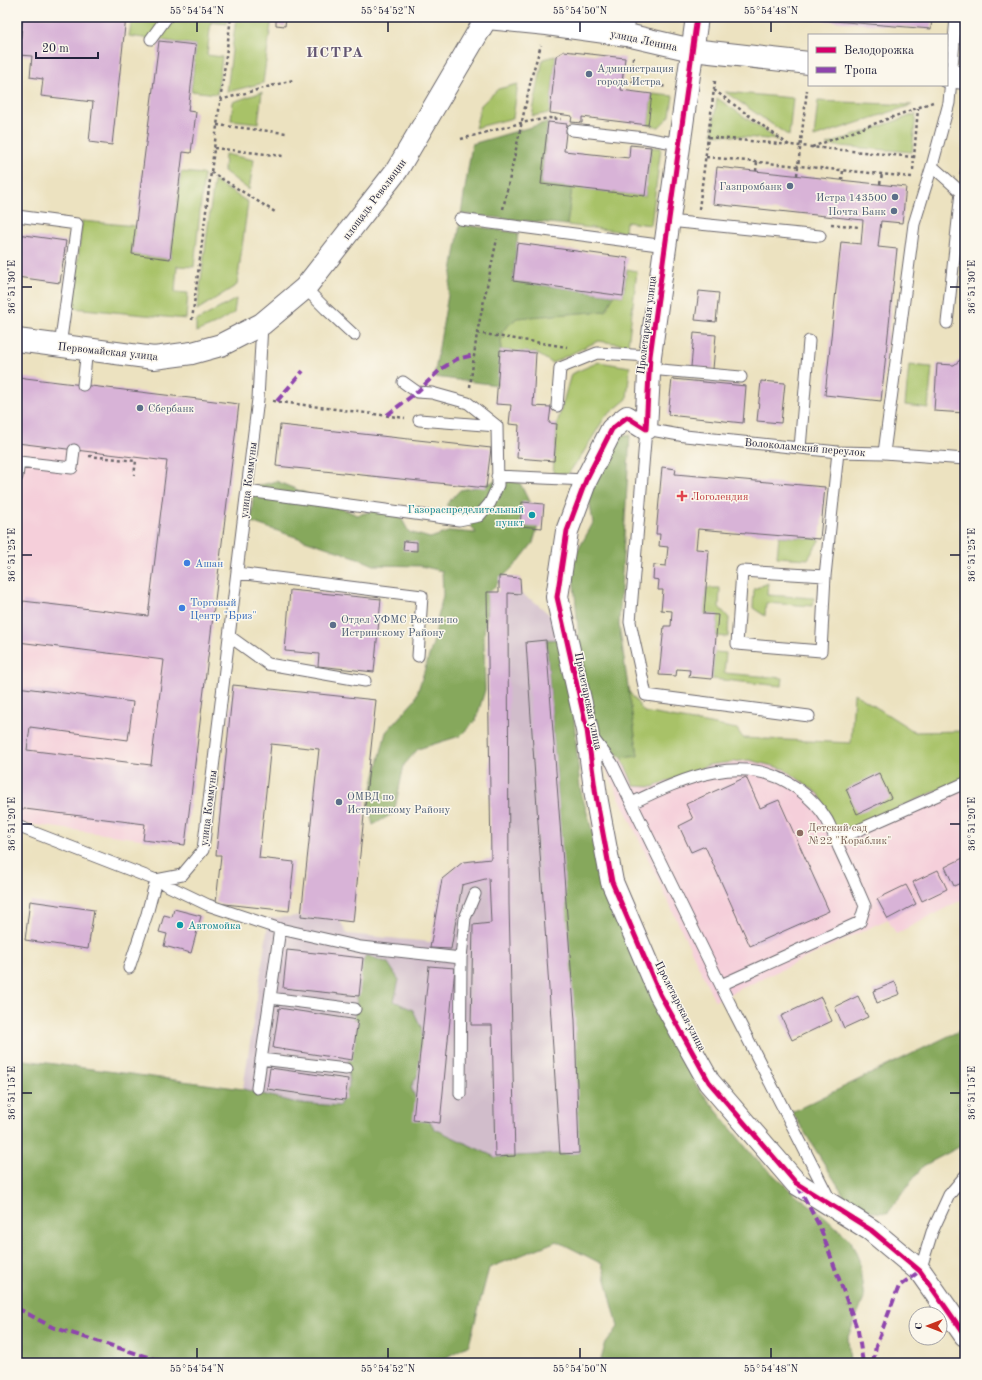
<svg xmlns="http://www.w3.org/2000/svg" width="982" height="1380" viewBox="0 0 982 1380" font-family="'Old Standard TT',serif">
  <rect width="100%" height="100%" fill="#fbf7ec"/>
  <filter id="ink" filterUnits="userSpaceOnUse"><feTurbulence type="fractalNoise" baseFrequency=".025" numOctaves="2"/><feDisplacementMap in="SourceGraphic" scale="8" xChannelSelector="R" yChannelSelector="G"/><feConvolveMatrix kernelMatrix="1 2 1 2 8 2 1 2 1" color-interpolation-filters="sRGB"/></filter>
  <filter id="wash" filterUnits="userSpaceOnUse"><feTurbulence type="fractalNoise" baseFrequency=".012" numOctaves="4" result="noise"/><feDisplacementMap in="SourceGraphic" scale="16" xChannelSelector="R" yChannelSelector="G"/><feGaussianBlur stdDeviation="0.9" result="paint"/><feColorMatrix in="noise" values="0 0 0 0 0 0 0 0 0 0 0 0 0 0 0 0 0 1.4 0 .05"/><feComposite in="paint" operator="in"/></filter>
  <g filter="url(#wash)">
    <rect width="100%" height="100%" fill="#ece2c0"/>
    <path fill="#f5cfda" d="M17,377L239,404L185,845L22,823L17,821Z
      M743,738L965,748V898L896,934L888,919L715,1001L605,767L622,758Z"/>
    <path fill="#d1bdcb" d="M499,576L520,578L521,594L535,602L551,616L560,639L546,641L557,783L579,1153L495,1157L243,1089L269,918L301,916L340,920L347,934L431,942L442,879L463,862L491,859Z"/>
    <path fill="#a8c268" stroke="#657252" d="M132,17H228L227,24L211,22L207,55L222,57L217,94L191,91L196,45L129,36Z
      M236,17H272L263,83L227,92Z
      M556,56L550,113L532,116L543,59Z
      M518,84L513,118L475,128L481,105L498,89Z
      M262,92L258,123L231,120L233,102Z
      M725,92L793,98L789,136Z
      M652,94L673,96L670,116L659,127L648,125Z
      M717,98L778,140L712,134Z
      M818,101L912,105L814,137Z
      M916,114L912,152L826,145Z
      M651,147L661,148L651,225L626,222L625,232L567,225L572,187L645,196Z
      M225,154L254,160L249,190L224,171Z
      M181,172L204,174L194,267L177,266L175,292L188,293L186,319L73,308L82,221L136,226L132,254L170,259Z
      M214,181L248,202L237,285L197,310Z
      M627,269L637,271L628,345L598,341L552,363L536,353L500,350L502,331L517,317L606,311L614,295L623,296Z
      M236,299L234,313L215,324L196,332V321Z
      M599,362L630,367L627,399L605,417L583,453L568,474H553L557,424L571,374Z
      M909,365L932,367L928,408L905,405Z
      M779,536L820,539L808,559L777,557Z
      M768,583L767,595L814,598L813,606L766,603L765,616L753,608L754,589Z
      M706,588H720L719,607L729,618L728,637L716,636L718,615L704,614Z
      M714,652L726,653L724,673L783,678L782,686L712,679Z
      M628,690L644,712L737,729L743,738L851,743L854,693L915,732L965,731V778L854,828L834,826L819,794L784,769L749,760L709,765L653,787L634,786L622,758L638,755Z"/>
    <path fill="#86a85c" stroke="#54654c" d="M548,122L541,184L572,187L567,225L461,214L472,144Z
      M460,224L518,233L513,281L614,295L606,311L517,318L502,331L498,385L434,377Z
      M613,434L630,435L619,624L638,756L622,758L587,730L572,561L593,523L586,480Z
      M501,479L520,483L539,522L533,543L519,561L503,577L489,593L484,635L485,690L476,720L460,736L418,749L404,765L394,813L373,825L368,804L386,732L415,700L435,637L438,617L443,595L442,571L421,566L374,565L355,557L251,522L254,487L276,481L337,506L357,515L377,510L398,512L409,532L430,538L451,531L476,533L464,515L446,505L460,490L481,486Z
      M560,639L573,708L580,788L606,880L666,1022L696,1085L752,1155L791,1191L821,1213L851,1241L859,1260L864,1298L848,1337L850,1363H600L605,1345L618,1327L602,1264L557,1241L489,1268L469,1345L436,1363H17V1059L243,1089L297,1103L339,1106L349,1086L348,1065L357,997V975L366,955L388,963L399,980L394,1001L413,1010L422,1029L423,1049L421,1069L411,1087L419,1107L435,1129L495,1157L579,1153L557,783L546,640Z
      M965,1028V1144L923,1166L888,1213L874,1212L845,1197L792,1112Z"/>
    <g id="blocks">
      <path fill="#d8b3d7" d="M23,17H126L112,145L89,142L93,102L41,96L43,79L30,77L32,56L19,55Z
        M276,17H286L285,26L276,25Z
        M797,17H932L931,29L797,18Z
        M159,41L196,45L188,111L196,112L193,137L191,153L183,152L170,259L132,254Z
        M564,51L625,58L621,90L652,94L648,125L582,117V123L571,122L572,116L550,113L556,56Z
        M548,122L567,124L564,151L629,158L630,145L651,147L645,196L541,184Z
        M964,144H965V174H960Z
        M717,167L906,187L902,223L881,221L878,247L897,249L881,401L825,395L841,242L861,244L863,220L713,204Z
        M17,234L66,241L60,283L17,277Z
        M517,243L628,258L623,296L513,281Z
        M699,291L719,293L716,322L695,320Z
        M694,333L716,335L713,369L691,367Z
        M500,350L536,353L533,406L551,407L549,423L557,424L554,461L517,458L519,425L509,424L511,405L496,404Z
        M965,356V413L934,411L937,364L954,365Z
        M17,377L239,404L185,845L143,840L145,824L17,808V687L133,702L128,740L30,727L27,750L151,765L164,660L18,642L23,601L148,616L167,461L17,443Z
        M672,379L746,386L743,423L668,415Z
        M761,381L785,383L781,423L757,421Z
        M280,425L491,448L486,488L276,466Z
        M662,467L676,469L675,474L825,487L820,539L698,529L696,549L709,550L704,614L718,615L712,679L689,677L690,670L677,669L676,676L659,675L664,626H671L672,611L661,610L663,590H658L659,580L653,579L654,565L666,566L668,547L659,546L660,534H656Z
        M522,502L544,504L542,528L520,526Z
        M404,541L417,542V551L403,550Z
        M499,576L520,578L521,594L508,593L509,904L515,1156L495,1157L492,1025H471L473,925L491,923L489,878L462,885L451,949L430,948L442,879L463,862L491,859L487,592H499Z
        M290,590L381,599L374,672L318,666L319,654L285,651Z
        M546,640L575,1020L579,1153L560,1154L526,642Z
        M233,685L376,700L353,922L301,916L319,749L271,744L259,858L294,862L289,911L216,903L221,855H216Z
        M879,773L891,798L857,814L846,789Z
        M746,777L760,808L779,800L829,911L750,946L705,846L691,852L679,826L693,819L686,804Z
        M965,857V881L954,886L945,867Z
        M938,870L947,889L922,901L913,882Z
        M906,885L916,904L888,919L877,899Z
        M30,901L94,910L88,949L25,940Z
        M174,909L201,916L191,953L164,946L167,934L159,932L164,915L172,917Z
        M287,950L363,958L359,996L283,988Z
        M429,966L455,968L440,1123L413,1120Z
        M895,982L900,994L877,1003L873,991Z
        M858,996L868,1017L844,1028L835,1007Z
        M821,997L832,1021L792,1040L781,1016Z
        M279,1008L358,1020L352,1060L273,1048Z
        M270,1068L348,1079L345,1100L267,1089Z"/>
    </g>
  </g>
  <g filter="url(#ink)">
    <use href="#blocks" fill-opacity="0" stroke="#69656a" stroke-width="1"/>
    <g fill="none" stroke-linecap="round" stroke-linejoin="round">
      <g stroke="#69656a" stroke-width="13">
        <path id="service" d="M627,35L630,17
          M151,39L167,17
          M572,130L645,138L679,144
          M932,166L961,192L947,323
          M17,216L77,224L60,346
          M460,219L666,246
          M669,221L820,236
          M305,288L326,309L354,335
          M649,369L741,377
          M83,385L87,349
          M557,406L560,368L597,353L650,356
          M419,420L497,426
          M800,448L809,341
          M884,453L914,224L932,166L949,103L956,17
          M497,476L586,480
          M17,477L19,462L72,468L74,450
          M247,491L459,520L479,516L490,503L498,485L497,426L468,403L432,393L417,392L403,382
          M237,573L422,596L418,656
          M825,576L742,571L737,644L821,651L825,576L838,452
          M229,636L268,664L365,681
          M809,716L646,695L630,622L646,429L685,436L838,452L884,453L965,459
          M592,737L612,763L726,996L830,1200
          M632,803C683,778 746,750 798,789C809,797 820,808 827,820C832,829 835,839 839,848C848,867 857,887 865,906L860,922L721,985
          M17,826L156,880L208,905L280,929L361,947L461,958L465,918L475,894
          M836,840L965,783
          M129,968L147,914L156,880L182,875L203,850L258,399L262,324
          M270,998L355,1009
          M261,1059L346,1069
          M257,1088L280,929
          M460,1094L461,958
          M920,1271L932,1232L949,1195L965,1176"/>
      </g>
      <g stroke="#69656a" stroke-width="24">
        <path id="minor" d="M697,17L650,356L646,429L627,417L612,429L586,480L567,531L557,597L587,730L596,796L612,882L660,994L709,1082L796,1183L871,1230L920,1271L965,1335"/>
      </g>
      <g stroke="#69656a" stroke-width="24">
        <path id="secondary" d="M487,18L547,24L627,35L692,50L809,63
          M947,76L965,78"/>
      </g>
      <g stroke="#69656a" stroke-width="24">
        <path id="primary" d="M17,340L154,358L192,353L221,345L262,324L305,288L397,170L487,17"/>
      </g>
      <path stroke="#69656a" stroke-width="2.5" stroke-dasharray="3 3" stroke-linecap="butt" d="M633,57L632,81L667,87
        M714,90L789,145
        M220,100L293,80
        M217,125L286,133
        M708,137L914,157
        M461,139L521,123L549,118L561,119
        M812,147L933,102
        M214,148L283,156
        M706,157L912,177
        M913,170L918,108
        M756,171L757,162
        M211,172L275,212
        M797,175L807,90
        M842,180L843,170
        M880,184L882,174
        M503,209L532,75L541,45
        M699,209L715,81
        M831,224L859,227
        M192,320L231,17
        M477,333L567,347
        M470,387L477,333L497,239
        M273,401L405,418
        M89,456L136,461L134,475"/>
      <use href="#service" stroke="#fff" stroke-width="11"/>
      <use href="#minor" stroke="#fff" stroke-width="22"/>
      <use href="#secondary" stroke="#fff" stroke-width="22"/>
      <use href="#primary" stroke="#fff" stroke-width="22"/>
      <path stroke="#8e44ad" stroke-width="4" stroke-dasharray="8 4" stroke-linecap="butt" d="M277,401L303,371
        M387,415L417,392L441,369L457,359L474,355
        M798,1186L820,1227L858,1331L863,1363
        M17,1308L52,1327L167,1363
        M873,1363L876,1346L899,1286L920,1271"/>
      <g stroke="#fbf7ec" stroke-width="8">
        <path id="cycleway" d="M697,17L650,356L646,429L627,417L612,429L586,480L567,531L557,597L587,730L596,796L612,882L660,994L709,1082L796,1183L871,1230L920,1271L965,1335"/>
      </g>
      <use href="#cycleway" stroke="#d6006c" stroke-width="5"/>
    </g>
  </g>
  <path fill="none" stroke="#22223b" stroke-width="1.5" d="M197,22V32M388,22V32M580,22V32M771,22V32M22,287H32M950,287H960M22,555H32M950,555H960M22,824H32M950,824H960M22,1093H32M950,1093H960M197,1348V1358M388,1348V1358M580,1348V1358M771,1348V1358"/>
  <g fill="#5c6f8a" stroke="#fbf7ec" stroke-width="1.5">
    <circle cx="589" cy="74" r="4"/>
    <circle cx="790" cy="186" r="4"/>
    <circle cx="895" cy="197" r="4"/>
    <circle cx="894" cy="211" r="4"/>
    <circle cx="140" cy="408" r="4"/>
    <circle cx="333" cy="625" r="4"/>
    <circle cx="339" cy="802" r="4"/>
  </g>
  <path fill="#e0444e" stroke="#fbf7ec" stroke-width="1.5" d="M680 490h4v4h4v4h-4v4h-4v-4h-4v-4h4z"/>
  <g fill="#0f9aa8" stroke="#fbf7ec" stroke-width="1.5">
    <circle cx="532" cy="515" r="4"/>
    <circle cx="180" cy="925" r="4"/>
  </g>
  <g fill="#3f7fe0" stroke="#fbf7ec" stroke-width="1.5">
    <circle cx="187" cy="563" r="4"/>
    <circle cx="182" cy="608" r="4"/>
  </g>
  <circle fill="#8d6e63" stroke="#fbf7ec" stroke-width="1.5" cx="800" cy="833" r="4"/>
  <g text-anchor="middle" stroke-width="3" stroke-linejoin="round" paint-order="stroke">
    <g font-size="11" fill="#22223b" stroke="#fbf7ec">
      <text transform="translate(644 40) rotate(12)" y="4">улица Ленина</text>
      <text transform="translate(374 199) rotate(-53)" y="4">площадь Революции</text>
      <text transform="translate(646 325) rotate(-83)" y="4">Пролетарская улица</text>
      <text transform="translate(108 351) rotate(6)" y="4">Первомайская улица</text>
      <text transform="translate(805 447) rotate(5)" y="4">Волоколамский переулок</text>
      <text transform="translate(248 480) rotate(-83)" y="4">улица Коммуны</text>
      <text transform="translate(589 701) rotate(78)" y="4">Пролетарская улица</text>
      <text transform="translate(208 808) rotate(-83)" y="4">улица Коммуны</text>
      <text transform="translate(681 1006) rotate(63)" y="4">Пролетарская улица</text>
    </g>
    <g font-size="11" fill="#4e5e75" stroke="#fbf7ec" text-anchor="start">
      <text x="597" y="72">Администрация<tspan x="597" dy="13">города Истра</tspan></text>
      <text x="782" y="190" text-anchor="end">Газпромбанк</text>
      <text x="887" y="201" text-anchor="end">Истра 143500</text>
      <text x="886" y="215" text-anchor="end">Почта Банк</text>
      <text x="148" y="412">Сбербанк</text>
      <text x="341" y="623">Отдел УФМС России по<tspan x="341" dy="13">Истринскому Району</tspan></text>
      <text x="347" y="800">ОМВД по<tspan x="347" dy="13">Истринскому Району</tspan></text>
    </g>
    <g font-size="11" fill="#be3a42" stroke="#fbf7ec" text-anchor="start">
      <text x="691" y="500">Логолендия</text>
    </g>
    <g font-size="11" fill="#0d838f" stroke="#fbf7ec" text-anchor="end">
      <text x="524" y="513">Газораспределительный<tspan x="524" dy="13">пункт</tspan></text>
      <text x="188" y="929" text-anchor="start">Автомойка</text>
    </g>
    <g font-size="11" fill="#366cbe" stroke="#fbf7ec" text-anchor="start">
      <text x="195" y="567">Ашан</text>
      <text x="190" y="606">Торговый<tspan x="190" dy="13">Центр "Бриз"</tspan></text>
    </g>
    <g font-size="11" fill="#785e54" stroke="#fbf7ec" text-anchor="start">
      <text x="808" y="831">Детский сад<tspan x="808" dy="13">№22 "Кораблик"</tspan></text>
    </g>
    <g font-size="15" font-weight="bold" letter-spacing="1" fill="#625572" stroke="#fbf7ec">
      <text x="335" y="57">ИСТРА</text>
    </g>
  </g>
  <rect width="982" height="1380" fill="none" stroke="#fbf7ec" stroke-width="44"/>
  <rect x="808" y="34" width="140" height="52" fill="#fbf7ec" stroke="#a4a2a5"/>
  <rect x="816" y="47" width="20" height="6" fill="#d6006c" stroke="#a4a2a5"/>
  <text x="844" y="54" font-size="12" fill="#22223b">Велодорожка</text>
  <rect x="816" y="67" width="20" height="6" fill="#8e44ad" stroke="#a4a2a5"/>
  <text x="844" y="74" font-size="12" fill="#22223b">Тропа</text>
  <g transform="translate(928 1326) rotate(270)"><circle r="19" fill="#fbf7ec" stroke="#a4a2a5"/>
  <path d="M0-3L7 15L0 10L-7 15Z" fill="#c8321e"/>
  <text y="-6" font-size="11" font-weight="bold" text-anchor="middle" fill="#22223b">С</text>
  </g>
  <path d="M36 52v6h62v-6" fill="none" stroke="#22223b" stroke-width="2"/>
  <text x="42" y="52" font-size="12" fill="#22223b" stroke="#fbf7ec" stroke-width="3" paint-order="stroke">20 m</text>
  <rect x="22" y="22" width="938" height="1336" fill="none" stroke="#22223b" stroke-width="1.5"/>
  <g font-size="10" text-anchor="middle" fill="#22223b">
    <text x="197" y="14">55°54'54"N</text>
    <text x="388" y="14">55°54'52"N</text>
    <text x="580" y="14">55°54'50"N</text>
    <text x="771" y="14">55°54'48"N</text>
    <text transform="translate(971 287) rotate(-90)" y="4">36°51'30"E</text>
    <text transform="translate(11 287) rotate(-90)" y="4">36°51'30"E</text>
    <text transform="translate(971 555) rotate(-90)" y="4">36°51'25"E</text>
    <text transform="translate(11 555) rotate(-90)" y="4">36°51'25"E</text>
    <text transform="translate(971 824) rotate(-90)" y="4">36°51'20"E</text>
    <text transform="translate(11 824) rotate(-90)" y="4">36°51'20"E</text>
    <text transform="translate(971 1093) rotate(-90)" y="4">36°51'15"E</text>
    <text transform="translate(11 1093) rotate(-90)" y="4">36°51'15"E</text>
    <text x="197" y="1372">55°54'54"N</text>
    <text x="388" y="1372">55°54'52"N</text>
    <text x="580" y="1372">55°54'50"N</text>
    <text x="771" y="1372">55°54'48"N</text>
  </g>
</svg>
